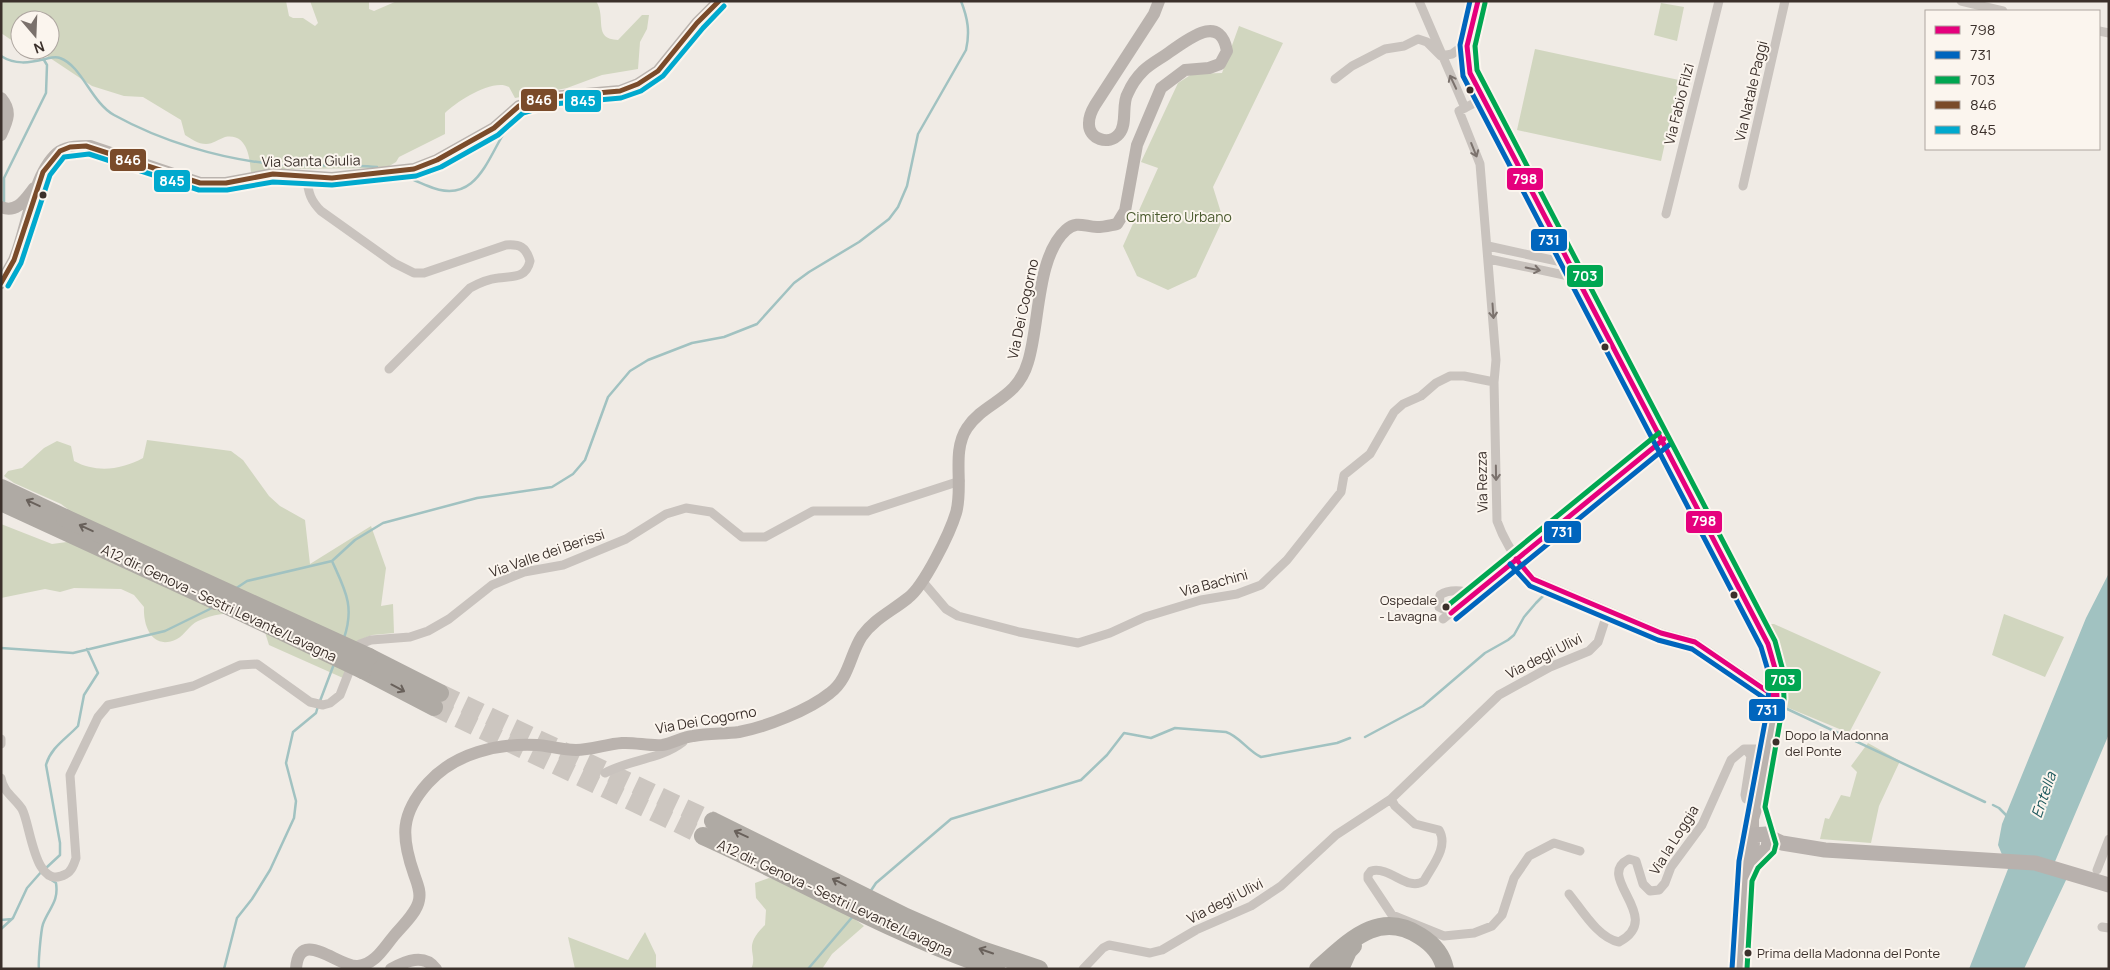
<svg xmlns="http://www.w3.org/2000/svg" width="2110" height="970" viewBox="0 0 2110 970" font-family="Manrope,sans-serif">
  <rect width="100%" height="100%" fill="#f0ebe5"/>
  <path fill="#d1d6bf" d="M1,1H286L289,16L293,18H303L315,26L318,23L310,1H369V9L374,11L397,1H596C607,18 592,39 618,40L642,15H649L647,29L640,42L638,69L602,75L567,88L515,98L509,87C493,78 457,101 445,113V134L399,157L396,162L386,168L285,169L251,173C250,157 247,133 225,137C219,139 213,144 206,144C198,144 191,139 185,135L181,120L143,97L124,96L92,86L38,50H50V20H20V46L1,33Z
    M1661,3L1684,7L1677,41L1654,35Z
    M1239,26L1283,43L1213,187L1223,219L1196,277L1168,290L1137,276L1123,246L1158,168L1141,162L1178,83L1192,74L1222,73Z
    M1535,49L1679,80L1661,161L1517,130Z
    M147,440L231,451L243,460L269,496L280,506L305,520L310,564L371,526L386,568L381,606L393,604L394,633L372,635L360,640L343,678L269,645L259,613C238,612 218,612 198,621C189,625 185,635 177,639C152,651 143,626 144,607L134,595L121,589L74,588L60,592L45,589L1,598V524L52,544L67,542L77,516L61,504L14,483L4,476L8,471L22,468L44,448L57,441L71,446L74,461C96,473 121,470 143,458Z
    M2004,614L2064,637L2045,677L1992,655Z
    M1770,624H1774L1881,672L1849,733L1784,706V668Z
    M1868,743L1900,761L1879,806L1871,843L1820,839L1825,818L1829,819L1841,795L1850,797L1857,772L1851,766Z
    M769,878C800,885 839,906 864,926L832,954L822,969H751C759,953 741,948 765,925L766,910L756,898L755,883Z
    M645,932L656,955V969H575L568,937L628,960Z"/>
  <path fill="#a1c2c1" d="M2109,573V734L2051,871L2067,878L2024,969H1969L2008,869L1998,845L2002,824L2086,618Z"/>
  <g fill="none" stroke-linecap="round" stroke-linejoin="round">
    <path stroke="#a1c2c1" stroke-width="2.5" d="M1,56C15,65 29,63 45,59C50,58 55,56 60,58C82,66 91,102 114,115C161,141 220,159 274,164C308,167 343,164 377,167
      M551,104L570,105L628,97
      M404,174C411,180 419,182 428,186C481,209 489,148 514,118
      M4,203V178L46,93L47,65L44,60
      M332,561C345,590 355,606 344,638
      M235,589L247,581L332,561L355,540L383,523L477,498L552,487L573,474L585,460L608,397L630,371L648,360L692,343L724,337L757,324L794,283L809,272L859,242L889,219L898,207L907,186L918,134L966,50C970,32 968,19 961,1
      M1613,620L1661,641L1694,651L1767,698
      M1,648L73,653L165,631L214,607
      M320,701L334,664
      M1783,707L1985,802
      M1365,737L1423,706L1485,653L1508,640L1514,635L1524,617L1536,603L1546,593L1599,614
      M1993,805L1999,808L2007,816
      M46,868L60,855V843L46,765C51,747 66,739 78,726L84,695L98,673L87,649
      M870,892L876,883L951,819L1081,780L1107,755L1124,733L1151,738L1175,728L1226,732C1239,736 1248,751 1261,757L1337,743L1350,738
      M1,920L12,919
      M1,929L13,918L27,888L42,871
      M39,969C38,963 41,930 43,924C49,908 59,902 56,883L50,879
      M224,969L237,918L252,899L270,870L294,818L296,801L286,763L293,732L316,713L318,706
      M808,969L854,915"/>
    <path stroke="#ccc6c0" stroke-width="18" stroke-dasharray="18 9" stroke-linecap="butt" d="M440,693L713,821
      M434,707L703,836"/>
    <path stroke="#c9c3be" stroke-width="9" d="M1419,1L1465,108
      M1961,1L2003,11
      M2099,31L2109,33
      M1441,56L1452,54L1466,44
      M1335,79L1352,66L1385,49L1404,46L1418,39L1427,42L1441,56
      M1484,98L1459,111L1480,164L1496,360L1494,382L1497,521C1505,544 1517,561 1533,579L1661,633L1695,642L1777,698
      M307,178C308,193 311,201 321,211L394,263L414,273H424L506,245C520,244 526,247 530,261C526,279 512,276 498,278C488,279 479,283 470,288L389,369
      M1743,186L1785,1
      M1666,214L1719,1
      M1488,246L1571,264
      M1489,259L1578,278
      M923,582L946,609L958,616L1019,632L1078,643L1110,633L1145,617L1201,600L1237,594L1261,585L1287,560L1341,492L1344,475L1370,454L1394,412L1403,404L1421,396L1436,383L1450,376H1464L1494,382
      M1451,613L1439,607L1440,595C1449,589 1463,590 1473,594
      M1443,619L1664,439
      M1,739V744
      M1747,751L1751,756L1745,795L1746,799L1758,803
      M605,773C630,759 660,760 683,742
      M1,778C3,792 15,798 22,809C31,825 34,892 66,874C72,871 74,864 76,858L70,775L98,717L108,705L193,686L240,665L257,664L310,702L323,705L330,703L340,695L360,644L371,640L410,637L428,631L449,619L492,585L524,572L563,565L626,539L666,514L686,508L711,512L742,537H765L813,511H868L960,481
      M1391,799L1395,806L1415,824L1439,830C1449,847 1432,866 1424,881C1407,892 1391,866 1371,871L1368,875V879L1392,915L1444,936L1474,933L1492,926L1502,915L1514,878L1529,856L1554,843L1580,851
      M2097,870L2109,839
      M1569,894C1582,910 1598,938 1619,942C1666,917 1593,877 1629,859L1636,861L1643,884L1650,891L1659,890L1665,883L1671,867L1702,825L1731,760L1744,749H1768
      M2102,927L2109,928
      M1083,969L1103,948L1109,945L1150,953L1162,950L1196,930L1251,906L1281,886L1336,835L1391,799L1499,695L1550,667L1589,651L1598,642L1608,611"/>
    <path stroke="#bab3ae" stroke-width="12" d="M1478,1C1471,26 1462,48 1470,73L1768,644L1776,672L1777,698L1760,796L1753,819V835
      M1,98C12,111 8,120 1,135
      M1,207C17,214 26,198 34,188
      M1,283C5,275 10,268 14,260C27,230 33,170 60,151C68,146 80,146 90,146L200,183H226L273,174L332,178L414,169L437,160L494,128L519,106L552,97L620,91L638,84L658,71L697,23L719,1
      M296,969C299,926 339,968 358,966C375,964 383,949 393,937C401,927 417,913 419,900C421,891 417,883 414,874C401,837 400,814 428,783C455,753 498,743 537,745C550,746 563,750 576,750C591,750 607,744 622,743C635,742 648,746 662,745C672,744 682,737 693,736C708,733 724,734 739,732C766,727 809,710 830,693C849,679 850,654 862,636C874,619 892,611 908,598C924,586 950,533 956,513C964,486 951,452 967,428C985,401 1017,400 1028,362C1040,324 1036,257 1066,230C1077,220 1085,227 1097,227C1104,227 1111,225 1117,224L1125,211L1137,145L1161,88L1185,70L1209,68L1220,64L1227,51C1220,13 1189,39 1171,51C1162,58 1151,63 1143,71C1137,77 1131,86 1128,93C1121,104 1128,124 1119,134C1109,146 1088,139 1089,123C1089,117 1092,110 1095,105L1154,14L1159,1
      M391,969C406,961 424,953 436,969"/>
    <path stroke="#b8b1ad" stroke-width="15" d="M1769,837L1782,843L1825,850L2035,863L2109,885
      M1739,969L1746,862L1752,849L1753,835L1766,834L1769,840L1768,848L1752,864L1745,879"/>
    <path stroke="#afaaa4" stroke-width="18" d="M1,488L65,518
      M1,502L216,601
      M369,657L440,693
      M363,670L434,707
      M713,821L906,917L979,949L1039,969
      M703,836C801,880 894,935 996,969
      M1318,969C1349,942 1378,909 1420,936C1433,944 1442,954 1445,969
      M1340,969L1348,951L1353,946"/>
    <path stroke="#afaaa4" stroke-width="18" d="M65,518L369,657
      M224,604L363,670"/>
    <g stroke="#fbf5ee" stroke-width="9">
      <path id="bus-1" d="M1478,1L1467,46L1470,73L1768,644L1776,672L1777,698
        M1516,559L1533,579L1661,633L1695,642L1777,698
        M1451,613L1664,439"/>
    </g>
    <g stroke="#fbf5ee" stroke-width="9">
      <path id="bus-2" d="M1470,1L1460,45L1463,76L1761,647L1769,674L1768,706L1739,861L1732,969
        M1510,564L1530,586L1658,640L1692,649L1773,704
        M1456,619L1669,445"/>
    </g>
    <g stroke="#fbf5ee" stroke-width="9">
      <path id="bus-3" d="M1485,3L1475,46L1477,70L1775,641L1783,671L1784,699L1765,807L1776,844L1774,852L1758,868L1752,881L1747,969
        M1446,607L1659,433"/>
    </g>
    <g stroke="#fbf5ee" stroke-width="9">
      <path id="bus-4" d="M1,283L14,260L43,172L60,151L70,147L86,146L200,183H226L273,174L332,178L414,169L437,160L494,128L519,106L552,97L620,91L638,84L658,71L697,23L719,1"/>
    </g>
    <g stroke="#fbf5ee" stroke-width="9">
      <path id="bus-5" d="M8,286L21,263L50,175L64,157L89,154L199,190H227L273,182L332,185L416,176L441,167L498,135L523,113L553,104L621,98L641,91L663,76L703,28L724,6"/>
    </g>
    <use href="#bus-1" stroke="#e5007d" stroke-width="5"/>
    <use href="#bus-2" stroke="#0065bd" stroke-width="5"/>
    <use href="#bus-3" stroke="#00a651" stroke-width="5"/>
    <use href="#bus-4" stroke="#7a4b2a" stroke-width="5"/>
    <use href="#bus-5" stroke="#00a9ce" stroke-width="5"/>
  </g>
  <defs><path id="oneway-shaft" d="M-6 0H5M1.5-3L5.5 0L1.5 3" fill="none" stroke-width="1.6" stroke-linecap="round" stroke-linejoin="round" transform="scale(1.25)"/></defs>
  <g stroke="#7b726d">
    <use href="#oneway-shaft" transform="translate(1453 82) rotate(-115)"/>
    <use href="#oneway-shaft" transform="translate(1474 150) rotate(68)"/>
    <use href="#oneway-shaft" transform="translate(1533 269) rotate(12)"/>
    <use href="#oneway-shaft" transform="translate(1493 311) rotate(86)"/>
    <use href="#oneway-shaft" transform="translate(1496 473) rotate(89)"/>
  </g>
  <g stroke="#69615b">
    <use href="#oneway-shaft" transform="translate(33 503) rotate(-155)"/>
    <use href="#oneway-shaft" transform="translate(86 528) rotate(-155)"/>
    <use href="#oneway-shaft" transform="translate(398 688) rotate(28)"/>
    <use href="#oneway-shaft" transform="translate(741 834) rotate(-155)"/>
    <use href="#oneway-shaft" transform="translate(839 882) rotate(-153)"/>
    <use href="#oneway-shaft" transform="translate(986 951) rotate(-161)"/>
  </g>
  <g fill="#3b302b" stroke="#fbf5ee" stroke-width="2">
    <circle cx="1470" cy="90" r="4.5"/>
    <circle cx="43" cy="195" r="4.5"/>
    <circle cx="1605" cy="347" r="4.5"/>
    <circle cx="1734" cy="595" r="4.5"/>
    <circle cx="1446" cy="607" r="4.5"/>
    <circle cx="1776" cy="742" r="4.5"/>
    <circle cx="1748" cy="953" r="4.5"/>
  </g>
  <g text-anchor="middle" stroke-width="4" stroke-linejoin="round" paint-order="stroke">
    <g font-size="13" fill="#3b302b" stroke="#fbf5ee" text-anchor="start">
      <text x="1437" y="605" text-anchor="end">Ospedale<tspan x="1437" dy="16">- Lavagna</tspan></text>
      <text x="1785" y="740">Dopo la Madonna<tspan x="1785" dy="16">del Ponte</tspan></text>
      <text x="1757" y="958">Prima della Madonna del Ponte</text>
    </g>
    <g font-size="14" fill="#3b302b" stroke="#fbf5ee">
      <text transform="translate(1751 91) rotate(-77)" y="5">Via Natale Paggi</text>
      <text transform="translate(1679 104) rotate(-76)" y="5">Via Fabio Filzi</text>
      <text transform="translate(311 161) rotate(-1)" y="5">Via Santa Giulia</text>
      <text transform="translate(1023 309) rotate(-78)" y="5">Via Dei Cogorno</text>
      <text transform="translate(1482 482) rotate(-91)" y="5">Via Rezza</text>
      <text transform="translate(547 553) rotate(-19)" y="5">Via Valle dei Berissi</text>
      <text transform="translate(1214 583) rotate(-15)" y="5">Via Bachini</text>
      <text transform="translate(219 603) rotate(25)" y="5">A12 dir. Genova - Sestri Levante/Lavagna</text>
      <text transform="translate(1544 656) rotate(-27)" y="5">Via degli Ulivi</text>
      <text transform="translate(706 720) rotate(-10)" y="5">Via Dei Cogorno</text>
      <text transform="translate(1674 840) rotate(-58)" y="5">Via la Loggia</text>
      <text transform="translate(835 898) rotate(25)" y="5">A12 dir. Genova - Sestri Levante/Lavagna</text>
      <text transform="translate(1225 901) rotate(-27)" y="5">Via degli Ulivi</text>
    </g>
    <g font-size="14" fill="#4a5a2e" stroke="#fbf5ee">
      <text x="1179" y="222">Cimitero Urbano</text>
    </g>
    <g font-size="15" font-style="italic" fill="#1f5a5e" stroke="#fbf5ee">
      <text transform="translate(2044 795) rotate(-71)" y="5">Entella</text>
    </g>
  </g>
  <g stroke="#fbf5ee" stroke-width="2">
    <rect x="520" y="88" width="38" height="24" rx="5" fill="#7a4b2a"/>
    <rect x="564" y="89" width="38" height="24" rx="5" fill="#00a9ce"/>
    <rect x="109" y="148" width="38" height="24" rx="5" fill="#7a4b2a"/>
    <rect x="1506" y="167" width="38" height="24" rx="5" fill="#e5007d"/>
    <rect x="153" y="169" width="38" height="24" rx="5" fill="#00a9ce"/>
    <rect x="1530" y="228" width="38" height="24" rx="5" fill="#0065bd"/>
    <rect x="1566" y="264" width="38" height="24" rx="5" fill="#00a651"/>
    <rect x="1685" y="510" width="38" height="24" rx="5" fill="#e5007d"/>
    <rect x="1543" y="520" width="39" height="24" rx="5" fill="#0065bd"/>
    <rect x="1764" y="668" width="38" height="24" rx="5" fill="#00a651"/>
    <rect x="1748" y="698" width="38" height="24" rx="5" fill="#0065bd"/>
  </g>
  <g font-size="14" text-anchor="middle" font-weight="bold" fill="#fff">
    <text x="539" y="105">846</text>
    <text x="583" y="106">845</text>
    <text x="128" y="165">846</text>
    <text x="1525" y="184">798</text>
    <text x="172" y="186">845</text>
    <text x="1549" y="245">731</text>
    <text x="1585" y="281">703</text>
    <text x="1704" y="526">798</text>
    <text x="1562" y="537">731</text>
    <text x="1783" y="685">703</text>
    <text x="1767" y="715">731</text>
  </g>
  <rect width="2110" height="970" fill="none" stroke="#3b302b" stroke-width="5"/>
  <rect x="1925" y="10" width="175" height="140" fill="#fbf5ee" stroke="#aea6a0"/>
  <rect x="1935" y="26" width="25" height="8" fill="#e5007d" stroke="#aea6a0"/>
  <text x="1970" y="35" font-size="15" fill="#3b302b">798</text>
  <rect x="1935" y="51" width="25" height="8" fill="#0065bd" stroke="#aea6a0"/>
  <text x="1970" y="60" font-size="15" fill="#3b302b">731</text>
  <rect x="1935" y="76" width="25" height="8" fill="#00a651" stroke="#aea6a0"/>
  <text x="1970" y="85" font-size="15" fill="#3b302b">703</text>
  <rect x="1935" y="101" width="25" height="8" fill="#7a4b2a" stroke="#aea6a0"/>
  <text x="1970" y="110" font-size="15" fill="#3b302b">846</text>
  <rect x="1935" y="126" width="25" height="8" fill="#00a9ce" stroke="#aea6a0"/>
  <text x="1970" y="135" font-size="15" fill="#3b302b">845</text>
  <g transform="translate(35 35) rotate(161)"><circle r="24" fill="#fbf5ee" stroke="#aea6a0"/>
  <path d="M0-4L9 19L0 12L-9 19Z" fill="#7a716c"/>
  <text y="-8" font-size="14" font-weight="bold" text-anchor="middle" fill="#3b302b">N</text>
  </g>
</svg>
